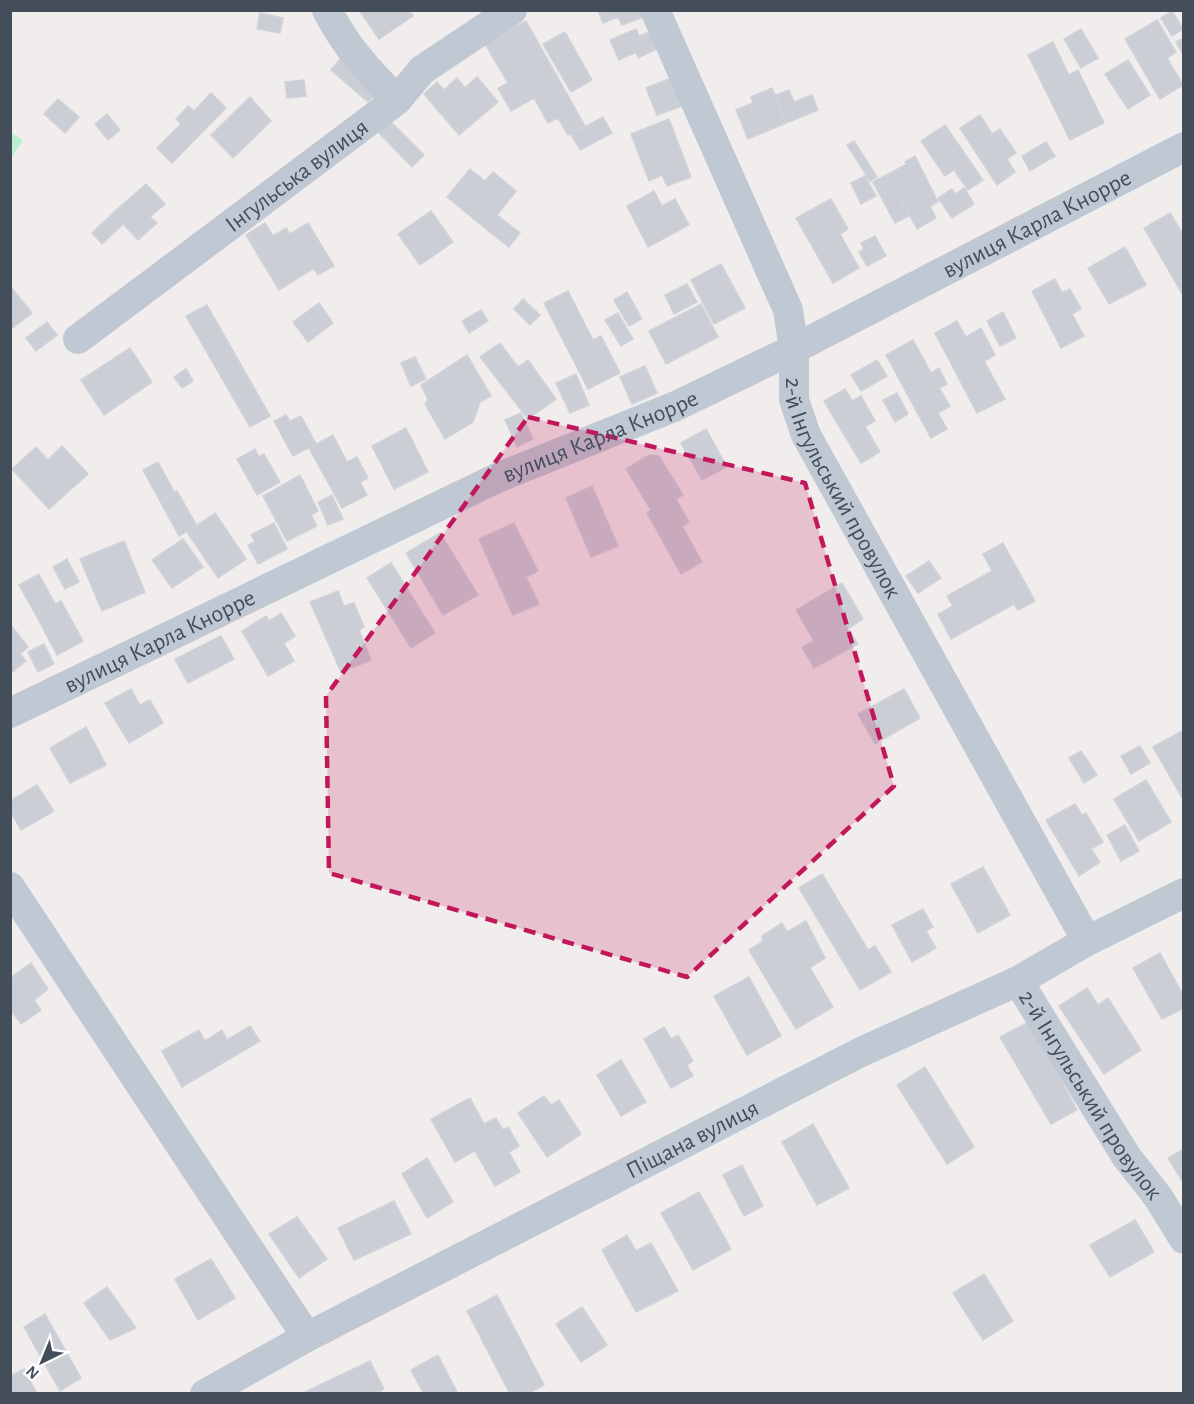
<svg xmlns="http://www.w3.org/2000/svg" width="1194" height="1404" viewBox="0 0 1194 1404" font-family="'Alegreya Sans',sans-serif">
  <rect width="100%" height="100%" fill="#f0edec"/>
  <path fill="#b8f0d2" d="M11,133L23,140L11,158Z"/>
  <path fill="#cbced5" stroke="#d0d2d9" stroke-width="1.5" d="M359,10H409L413,16L379,39Z
    M598,10H640L643,17L622,25L618,17L603,23Z
    M1172,11L1183,29L1172,36L1161,18Z
    M260,13L283,18L280,33L257,29Z
    M1157,20L1176,52L1167,58L1183,85L1160,99L1125,39Z
    M526,21L585,126L568,135L558,118L548,123L534,98L511,111L498,88L508,83L485,44Z
    M636,29L639,36L650,32L657,49L638,58L636,52L619,60L610,40Z
    M1081,29L1098,58L1081,68L1064,39Z
    M565,32L592,80L571,92L543,44Z
    M1184,38V56L1176,42Z
    M1053,42L1069,75L1078,70L1104,123L1070,140L1028,55Z
    M340,59L378,92L368,102L331,70Z
    M1128,60L1150,95L1128,109L1105,74Z
    M477,77L498,102L459,135L424,94L437,82L444,90L457,78L465,88Z
    M671,78L682,106L657,115L646,88Z
    M304,80L306,96L287,98L285,82Z
    M772,88L786,123L748,139L736,110L753,103L751,97Z
    M789,90L794,102L812,95L818,110L786,123L774,96Z
    M211,93L226,108L172,163L157,148L181,124L176,119L188,106L194,111Z
    M250,97L271,121L233,158L211,135Z
    M58,99L79,117L65,133L44,114Z
    M107,114L120,130L108,140L95,124Z
    M980,115L992,134L1000,129L1016,153L1007,159L1015,172L997,185L960,128Z
    M603,117L612,133L580,150L571,134Z
    M669,119L691,177L667,186L662,175L649,181L631,134Z
    M389,120L424,155L412,167L378,132Z
    M945,125L983,180L968,190L954,170L945,176L921,141Z
    M854,141L877,177L870,181L847,145Z
    M1046,142L1055,156L1030,171L1022,156Z
    M915,156L938,202L930,206L936,218L917,229L888,174L907,164L905,162Z
    M470,169L485,181L493,172L516,191L486,229L447,197Z
    M888,174L909,216L895,223L873,182Z
    M865,176L876,196L861,204L851,183Z
    M146,184L165,204L150,217L157,223L138,240L113,213Z
    M964,188L974,204L952,218L938,198L952,189L955,194Z
    M654,191L662,206L675,199L689,225L648,247L627,206Z
    M831,199L848,229L840,234L859,268L833,283L796,218Z
    M431,211L453,242L420,265L398,234Z
    M113,213L123,224L102,244L92,233Z
    M1170,213L1184,236V297L1144,228Z
    M497,215L520,233L509,247L486,229Z
    M265,223L273,236L286,228L290,234L308,223L334,266L318,275L314,268L279,290L246,235Z
    M875,236L886,256L867,266L859,252L864,249L861,243Z
    M1125,247L1146,285L1109,304L1088,268Z
    M721,264L745,308L714,324L691,280Z
    M1055,279L1062,293L1070,289L1081,309L1072,314L1084,336L1061,348L1032,291Z
    M687,284L697,302L674,314L665,295Z
    M10,286L32,313L10,330Z
    M568,291L593,340L601,336L620,373L588,389L544,303Z
    M627,292L642,319L629,326L614,300Z
    M523,299L540,315L530,325L514,309Z
    M319,303L333,323L308,342L293,322Z
    M701,304L718,337L666,364L649,331Z
    M207,305L270,416L250,427L186,316Z
    M481,310L488,321L469,333L462,321Z
    M1003,312L1016,338L1000,346L987,321Z
    M618,313L633,339L621,346L605,320Z
    M957,321L966,337L981,328L995,355L984,361L1005,399L977,413L935,333Z
    M47,322L57,335L36,351L26,338Z
    M913,340L931,373L939,368L947,384L939,388L950,406L938,413L947,429L931,438L886,355Z
    M500,343L518,367L528,360L556,399L528,419L480,357Z
    M130,348L152,382L104,415L81,380Z
    M467,355L491,396L480,402L473,422L445,439L425,404L428,400L421,385Z
    M415,357L426,379L411,386L401,363Z
    M877,360L887,376L861,391L851,375Z
    M645,366L657,393L632,404L620,377Z
    M186,369L193,381L182,388L174,377Z
    M576,374L589,405L570,413L556,383Z
    M845,389L852,401L861,396L875,421L865,426L880,452L861,463L824,401Z
    M897,393L908,414L895,422L883,400Z
    M521,413L533,439L517,447L505,420Z
    M286,415L290,421L301,416L316,444L293,456L274,421Z
    M406,428L428,472L394,489L372,446Z
    M706,429L727,467L702,480L681,443Z
    M333,435L347,462L357,457L368,478L360,482L367,495L342,508L309,448Z
    M62,446L88,474L49,509L12,469L36,447L48,460Z
    M255,449L259,457L264,454L280,482L257,495L237,459Z
    M649,455L659,456L683,495L676,499L689,522L682,526L702,562L681,574L647,513L651,510L626,469Z
    M158,462L175,493L160,501L143,470Z
    M300,475L318,511L311,515L317,526L287,541L263,496Z
    M592,486L618,546L591,557L566,498Z
    M177,491L197,526L179,536L160,501Z
    M332,495L343,519L328,525L318,502Z
    M215,513L246,559L218,578L187,532Z
    M274,523L287,549L258,564L248,545L255,542L251,535Z
    M514,523L538,571L526,577L539,604L513,615L479,539Z
    M440,533L478,595L443,615L406,553Z
    M183,539L203,567L172,588L152,560Z
    M124,541L145,592L102,611L80,559Z
    M1003,543L1035,601L1018,610L1014,604L951,639L938,614L953,606L947,596L992,571L983,554Z
    M67,559L79,582L65,589L53,567Z
    M929,561L941,578L918,593L906,576Z
    M391,563L435,633L411,648L367,578Z
    M39,574L55,604L36,615L19,585Z
    M842,583L863,619L848,629L858,644L814,668L802,647L814,641L796,610Z
    M338,591L344,606L354,603L364,627L359,630L371,660L341,672L310,602Z
    M61,601L83,641L57,655L36,615Z
    M281,613L295,636L284,643L294,661L268,676L242,631L266,616L269,621Z
    M10,624L28,647L20,654L26,661L10,674Z
    M221,636L234,659L188,683L175,659Z
    M44,644L54,664L38,672L28,652Z
    M131,689L140,705L150,700L163,723L129,743L105,703Z
    M904,689L920,718L875,744L858,714Z
    M86,727L106,765L70,783L50,748Z
    M1184,730V801L1153,747Z
    M1140,746L1150,763L1131,774L1121,756Z
    M1081,751L1097,775L1084,783L1069,758Z
    M1146,780L1171,822L1139,841L1114,799Z
    M37,785L54,811L21,830L10,811V801Z
    M1075,804L1082,815L1086,813L1103,842L1091,849L1100,862L1079,876L1046,820Z
    M1125,825L1139,851L1121,861L1107,835Z
    M983,867L1010,915L978,933L951,884Z
    M822,874L868,950L875,946L891,972L860,990L799,888Z
    M923,909L933,927L926,931L936,948L912,962L892,925Z
    M806,921L825,958L810,968L833,1007L796,1029L749,950L762,942V936L782,923L787,932Z
    M1160,953L1184,997V1008L1162,1019L1133,968Z
    M31,963L48,989L34,1000L41,1010L21,1024L10,1009V978Z
    M749,977L781,1036L747,1055L714,996Z
    M1087,988L1098,1005L1108,998L1141,1050L1104,1074L1059,1006Z
    M1029,1022L1077,1110L1051,1124L1000,1037Z
    M250,1026L260,1041L182,1087L162,1051L199,1030L205,1041L222,1030L227,1040Z
    M664,1027L671,1039L678,1035L693,1061L687,1065L693,1076L671,1088L644,1039Z
    M621,1060L646,1102L621,1116L597,1075Z
    M925,1067L974,1147L947,1164L897,1085Z
    M544,1096L551,1105L559,1100L581,1134L547,1157L518,1113Z
    M470,1098L484,1124L496,1118L503,1130L483,1141L485,1145L455,1162L431,1119Z
    M813,1124L849,1188L817,1205L782,1142Z
    M508,1127L519,1146L509,1152L520,1172L495,1186L475,1151L485,1145L483,1141Z
    M1184,1149V1184L1168,1158Z
    M427,1158L453,1202L427,1218L402,1174Z
    M742,1165L763,1206L744,1216L723,1175Z
    M699,1192L731,1249L693,1270L661,1213Z
    M394,1201L411,1234L354,1260L338,1228Z
    M297,1217L327,1259L299,1278L269,1234Z
    M1135,1220L1154,1252L1110,1277L1090,1245Z
    M627,1235L636,1251L651,1243L678,1291L636,1312L602,1250Z
    M211,1259L235,1298L198,1320L175,1279Z
    M984,1274L1013,1321L983,1340L953,1293Z
    M107,1287L136,1328L110,1340L84,1303Z
    M497,1295L544,1385L527,1394H510L467,1311Z
    M582,1307L607,1345L581,1362L556,1324Z
    M45,1314L81,1378L60,1391L24,1327Z
    M438,1355L458,1394H424L411,1370Z
    M370,1361L384,1389L375,1394H301Z
    M24,1369L37,1394H10V1376Z"/>
  <g fill="none" stroke-linecap="round" stroke-linejoin="round">
    <g stroke="#bfc8d3" stroke-width="30">
      <path d="M327,10C346,47 368,71 397,100"/>
      <path id="s1" d="M655,10L788,310L794,349V400L806,435L1087,941"/>
      <path id="s2" d="M78,339L397,100L422,70L512,10"/>
      <path id="s3" d="M10,713L497,478L676,406L794,349L1184,147"/>
      <path d="M10,887L307,1337"/>
      <path id="s4" d="M1018,981L1126,1156L1158,1197L1184,1239"/>
      <path id="s5" d="M205,1394L307,1337L861,1052L1018,981L1087,941L1184,893"/>
    </g>
  </g>
  <path fill="#c2185b" fill-opacity="0.2" stroke="#c2185b" stroke-width="4.5" stroke-dasharray="12 8" stroke-linejoin="round" d="M528,417L805,483L894,786L687,977L329,873L326,696Z"/>
  <g text-anchor="middle" stroke-width="5" stroke-linejoin="round" paint-order="stroke">
    <g font-size="24" fill="#444e5b" stroke="#fff">
      <text dy="8" stroke="none"><textPath href="#s2" startOffset="273">Інгульська вулиця</textPath></text>
      <text dy="8" stroke="none"><textPath href="#s3" startOffset="1138">вулиця Карла Кнорре</textPath></text>
      <text dy="8" stroke="none"><textPath href="#s3" startOffset="652">вулиця Карла Кнорре</textPath></text>
      <text dy="8" stroke="none"><textPath href="#s1" startOffset="518">2-й Інгульський провулок</textPath></text>
      <text dy="8" stroke="none"><textPath href="#s3" startOffset="166">вулиця Карла Кнорре</textPath></text>
      <text dy="8" stroke="none"><textPath href="#s4" startOffset="135">2-й Інгульський провулок</textPath></text>
      <text dy="8" stroke="none"><textPath href="#s5" startOffset="550">Піщана вулиця</textPath></text>
    </g>
  </g>
  <rect width="1194" height="1404" fill="none" stroke="#444e5b" stroke-width="24"/>
  <g transform="translate(42 1362) rotate(223)" stroke="#ffffff" stroke-width="4.5" paint-order="stroke">
  <path d="M0-4.5L10 22L0 15L-10 22Z" fill="#444e5b"/>
  <text y="-9" font-size="16" font-weight="bold" text-anchor="middle" fill="#444e5b">N</text>
  </g>
</svg>
